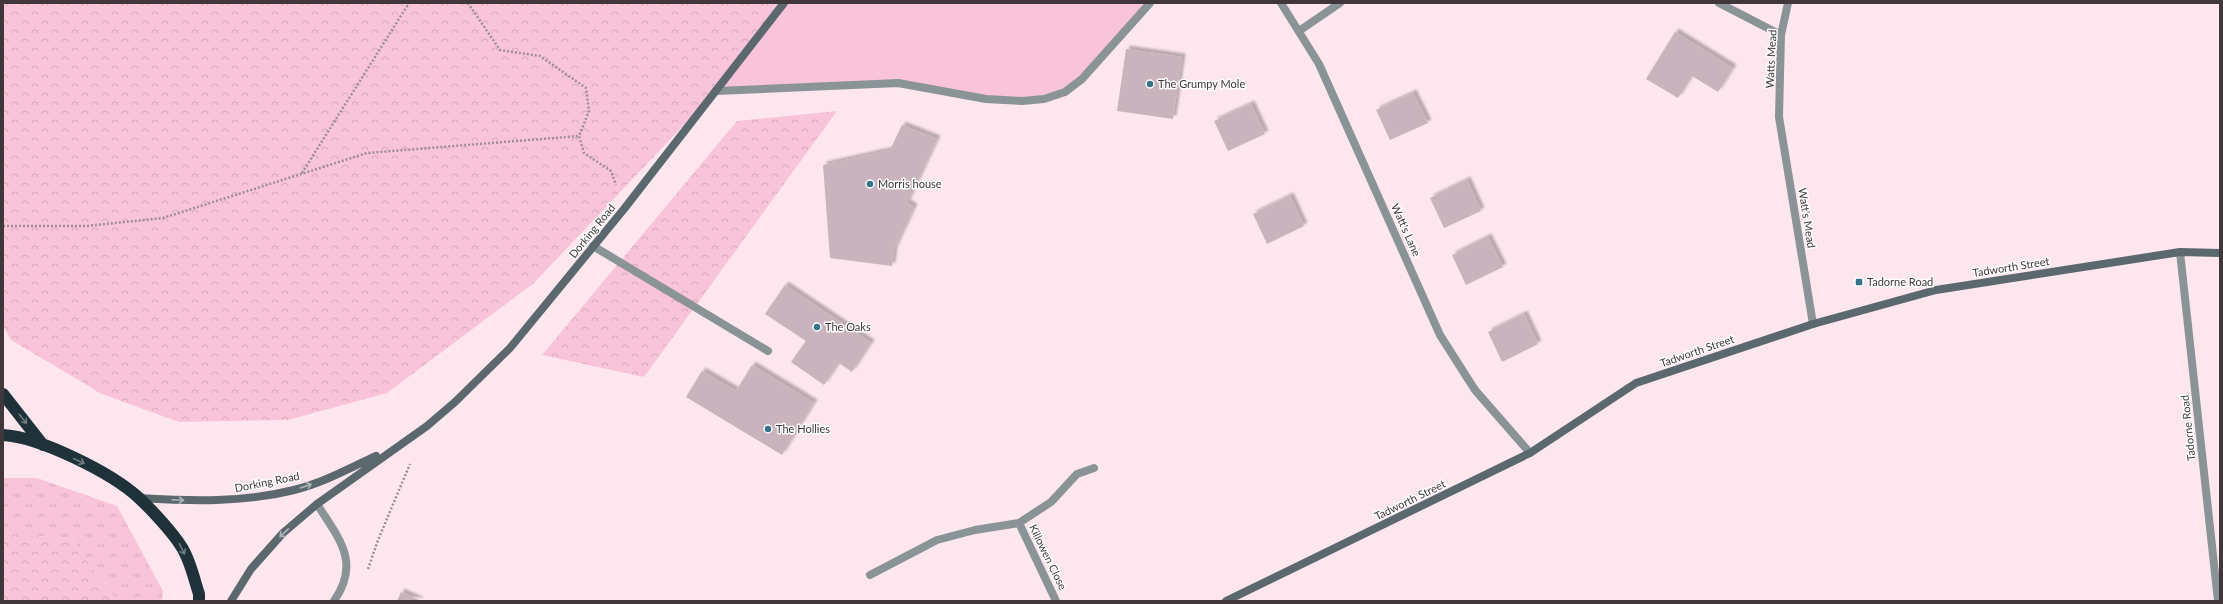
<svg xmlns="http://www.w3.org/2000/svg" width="2223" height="604" viewBox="0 0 2223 604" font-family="Lato,sans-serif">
  <defs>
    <pattern id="grass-tufts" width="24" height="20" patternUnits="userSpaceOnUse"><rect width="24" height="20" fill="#f9c4d9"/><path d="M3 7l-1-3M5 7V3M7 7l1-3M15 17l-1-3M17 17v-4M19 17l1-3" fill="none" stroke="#d6a9bb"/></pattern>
    <pattern id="forest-crowns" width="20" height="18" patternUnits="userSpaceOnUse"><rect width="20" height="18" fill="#f9c4d9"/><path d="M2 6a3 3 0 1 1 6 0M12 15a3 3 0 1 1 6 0" fill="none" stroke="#d6a9bb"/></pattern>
    <filter id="shadow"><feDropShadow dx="3.5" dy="-3.5" stdDeviation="1" flood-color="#0004"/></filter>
  </defs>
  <rect width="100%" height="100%" fill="#fee6ef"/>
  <path fill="url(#grass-tufts)" d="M3,478H37L117,506L163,591L162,601H117L72,539L3,533Z"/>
  <path fill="url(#forest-crowns)" d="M3,3H784L716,91L534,283L387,393L288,420L179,422L102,394L11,340L3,326Z
    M837,111L644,377L542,355L737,121Z
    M3,533L72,539L117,601H3Z"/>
  <path fill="#f9c4d9" d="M784,3H1150L1065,92L1022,101L898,83L716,91Z"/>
  <path fill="#c9b3bc" filter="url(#shadow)" d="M1675,32L1733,68L1718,92L1692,76L1678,98L1646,79Z
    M1126,49L1182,57L1173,119L1117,111Z
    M1413,93L1428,123L1390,140L1376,110Z
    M1251,104L1265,134L1228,151L1214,121Z
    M902,125L937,139L907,203L914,207L894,250L892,266L830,258L823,165L890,150Z
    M1467,180L1481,211L1444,228L1430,198Z
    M1290,196L1304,226L1267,244L1253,214Z
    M1488,237L1503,267L1466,285L1452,255Z
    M785,285L871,343L852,372L839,363L824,385L791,362L806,341L765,314Z
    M1524,314L1538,344L1502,362L1488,332Z
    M752,365L814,403L782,455L686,397L702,371L736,391Z
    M401,592L421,601H397Z"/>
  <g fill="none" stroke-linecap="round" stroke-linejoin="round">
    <path stroke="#9e8e94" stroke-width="2.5" stroke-dasharray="2 2" stroke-linecap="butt" d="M468,3L500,50L540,56L586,88L589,111L579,136L584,153L611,171L616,185
      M302,173L409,3
      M3,226H86L163,218L367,153L579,136
      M368,569L378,540L410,464"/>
    <path stroke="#8a9497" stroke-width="8" d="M716,91L898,83L986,99L1022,101L1044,99L1065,92L1082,79L1150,3
      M593,246L768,351
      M870,575L937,540L975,530L1019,523L1051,502L1077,474L1094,468"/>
    <path stroke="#8a9497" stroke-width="8" d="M1281,3L1319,64L1440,335L1475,390L1530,453
      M1719,3L1781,35
      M1788,3L1781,35L1779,117L1813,324
      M1299,31L1340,3
      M2180,252L2218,601
      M317,504C339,539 361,562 334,601
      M1019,523L1056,601"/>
    <path stroke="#5b696e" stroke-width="8" d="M139,498C191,501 243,503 294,490C323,483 350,468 376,456
      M231,601L251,569L283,533L317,504L427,426L455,402L510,348L624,209L784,3
      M1226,601L1530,453L1636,383L1813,324L1936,290L2180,252L2220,253"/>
    <path stroke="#1f323a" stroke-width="12" d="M3,394L43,445
      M3,435C40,437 112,473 139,498C151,509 173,533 181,546C190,559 194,579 199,594V601"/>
  </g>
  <defs><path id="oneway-shaft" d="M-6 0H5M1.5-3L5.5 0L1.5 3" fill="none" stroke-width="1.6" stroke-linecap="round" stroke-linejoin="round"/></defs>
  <g stroke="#6d7a7f">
    <use href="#oneway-shaft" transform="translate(23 419) rotate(52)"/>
    <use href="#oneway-shaft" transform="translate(79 461) rotate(25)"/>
    <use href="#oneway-shaft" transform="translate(182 549) rotate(63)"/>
  </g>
  <g stroke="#adb4b6">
    <use href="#oneway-shaft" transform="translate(306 486) rotate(-19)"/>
    <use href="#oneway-shaft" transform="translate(178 500) rotate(3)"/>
    <use href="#oneway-shaft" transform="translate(284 533) rotate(136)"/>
  </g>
  <g fill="#357489" stroke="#fff" stroke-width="1.5">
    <circle cx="1150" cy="84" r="4"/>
    <circle cx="870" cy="184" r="4"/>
    <rect x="1855" y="278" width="8" height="8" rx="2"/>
    <circle cx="817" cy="327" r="4"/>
    <circle cx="768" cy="429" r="4"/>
  </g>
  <g text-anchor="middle" stroke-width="3" stroke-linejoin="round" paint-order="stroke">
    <g font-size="11" fill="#40373b" stroke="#fff">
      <text transform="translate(1771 59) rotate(-87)" y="4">Watts Mead</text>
      <text transform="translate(1807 218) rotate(81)" y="4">Watt's Mead</text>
      <text transform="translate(1406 230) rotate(66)" y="4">Watt's Lane</text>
      <text transform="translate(592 231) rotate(-51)" y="4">Dorking Road</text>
      <text transform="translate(2011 267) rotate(-9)" y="4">Tadworth Street</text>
      <text transform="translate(1697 351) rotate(-19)" y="4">Tadworth Street</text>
      <text transform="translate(2188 428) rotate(-96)" y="4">Tadorne Road</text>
      <text transform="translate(267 482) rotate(-11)" y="4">Dorking Road</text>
      <text transform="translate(1410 500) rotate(-26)" y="4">Tadworth Street</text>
      <text transform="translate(1048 557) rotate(64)" y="4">Killowen Close</text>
    </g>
    <g font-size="11" fill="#40373b" stroke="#fff" text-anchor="start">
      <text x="1158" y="88">The Grumpy Mole</text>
      <text x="878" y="188">Morris house</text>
      <text x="1867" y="286">Tadorne Road</text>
      <text x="825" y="331">The Oaks</text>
      <text x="776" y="433">The Hollies</text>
    </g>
  </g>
  <rect width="2223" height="604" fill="none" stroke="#40373b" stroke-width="8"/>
</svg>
